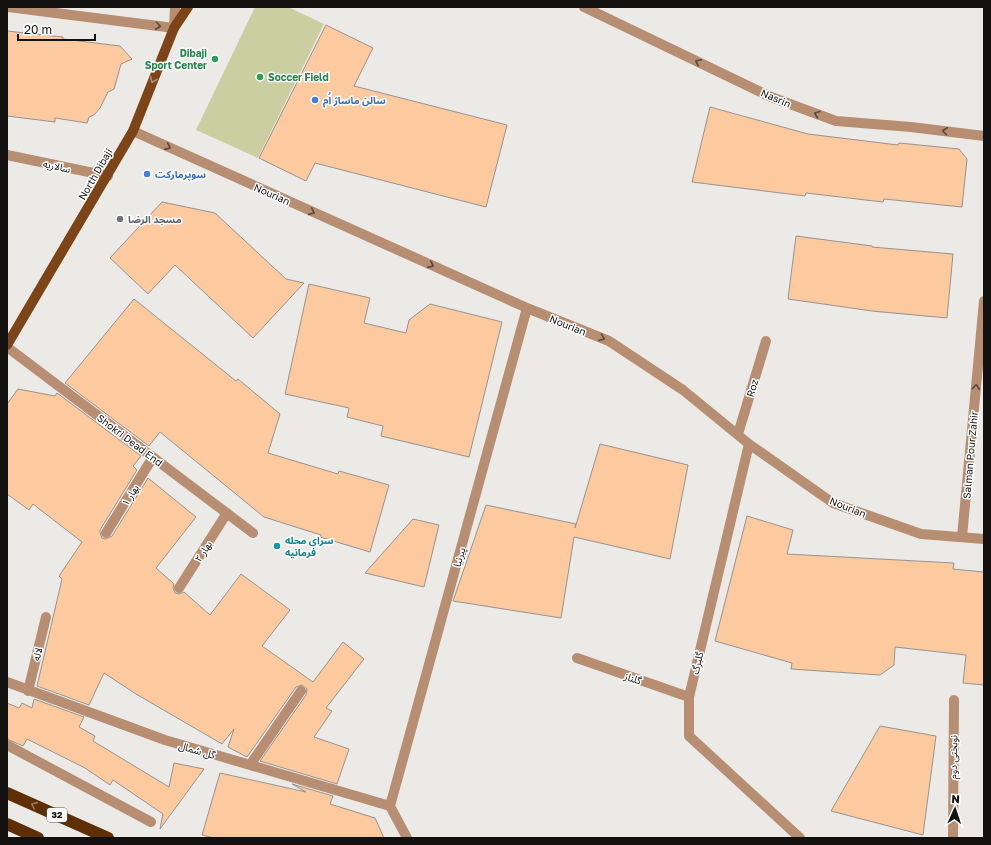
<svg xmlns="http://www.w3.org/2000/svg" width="991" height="845" viewBox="0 0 991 845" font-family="'Golos Text','Noto Sans Arabic',sans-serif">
  <rect width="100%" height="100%" fill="#eceae7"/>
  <path fill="#cbcea1" d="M255,7H288L324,24L258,158L196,130Z"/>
  <path fill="#fcca9e" stroke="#969391" d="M326,25L373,48L354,86L507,125L486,207L315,163L306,181L259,158Z
    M7,31L63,37V39L120,46L132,59L121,64L114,89L108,92L100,108L94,115L89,117L87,123L55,118V122L7,116Z
    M710,107L808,134L898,145L899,143L959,149L967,159L962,207L884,199L883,202L806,193L805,196L692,182Z
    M162,202L215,213L286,279L304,283L253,338L175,265L148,294L110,258Z
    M796,236L872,246V247L953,254L947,318L872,311L788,299Z
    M309,284L370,298L364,323L406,333L409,320L430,304L502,322L469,457L381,436L383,426L347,417L349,408L285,394Z
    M134,299L236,381L238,379L280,414L268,453L338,474L339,471L389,485L370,552L320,537L321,535L264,517L160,432L149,446L65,383Z
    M18,389L55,396L57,393L141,456L133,466L137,470L100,530V533L102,538L106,539L112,536L148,478L196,517L156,568L174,584L173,588L175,593L179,594L184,592L210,615L241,574L290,610L262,646L313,682L343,642L364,659L326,708L332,711L314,737L349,749L337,784L260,761L306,695L307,689L302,685L296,687L247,757L228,747L234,729L222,744L136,694L104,673L89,705L37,686L62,579L59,576L82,542L33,504L29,510L7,494V404Z
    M600,444L688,465L670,559L574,537L561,618L453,601L486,505L576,524L575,528Z
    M747,516L793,530L787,554L954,563L953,569L984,572V685L963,683L966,655L895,647L894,665L880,675L791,669L792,663L715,641Z
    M413,519L439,525L424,587L365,573Z
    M34,699L84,717L79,727L95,736L93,741L169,787L174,763L204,769L160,829L163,814L113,780L110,785L85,768L27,739L23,746L7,739V703L19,708L22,703L32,708Z
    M880,726L936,736L923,835L831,811Z
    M220,773L306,792L292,784L333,796L330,804L375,818L384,838H214L202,835Z"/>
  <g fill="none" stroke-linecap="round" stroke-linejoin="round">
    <path stroke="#b78e72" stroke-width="10" d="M8,7L174,28L175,7
      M584,7L771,97L836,121L911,127L984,136
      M133,131L527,308L609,341L683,390L749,444L833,503L921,534L984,539
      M7,155L108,176
      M7,347L253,533
      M738,434L766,341
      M749,444L689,697V736L800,838
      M106,533L153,457
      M962,537L984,301
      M179,588L227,513
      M577,658L689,697
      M7,682L165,740L390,806
      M28,691L46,617
      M7,745L151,822
      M250,765L301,691
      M390,806L527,308
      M390,806L407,838
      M953,838L954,700"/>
    <path stroke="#7c4417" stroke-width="10" d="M7,345L133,131L174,28L188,7"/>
    <path stroke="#5e2f05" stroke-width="12" d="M7,793L108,838
      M7,824L38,838"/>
  </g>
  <defs><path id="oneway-chevron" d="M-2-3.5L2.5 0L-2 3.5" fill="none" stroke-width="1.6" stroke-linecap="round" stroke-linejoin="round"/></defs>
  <g stroke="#5c493c">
    <use href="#oneway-chevron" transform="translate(158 26) rotate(7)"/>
    <use href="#oneway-chevron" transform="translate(698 62) rotate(-154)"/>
    <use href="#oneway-chevron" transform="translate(817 114) rotate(-159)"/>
    <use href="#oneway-chevron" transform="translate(945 131) rotate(-173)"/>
    <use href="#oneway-chevron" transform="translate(168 147) rotate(24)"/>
    <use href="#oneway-chevron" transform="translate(312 212) rotate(24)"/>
    <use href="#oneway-chevron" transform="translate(431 265) rotate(24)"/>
    <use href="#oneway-chevron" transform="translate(602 338) rotate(22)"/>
    <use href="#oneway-chevron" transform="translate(976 387) rotate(-85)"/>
  </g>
  <use stroke="#b08f74" href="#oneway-chevron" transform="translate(153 80) rotate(112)"/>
  <use stroke="#96785c" href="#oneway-chevron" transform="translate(34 805) rotate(-156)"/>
  <g fill="#2e9e5b" stroke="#fff" stroke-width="1.5">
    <circle cx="215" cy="59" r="4"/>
    <circle cx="260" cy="77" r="4"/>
  </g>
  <g fill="#3f7fe0" stroke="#fff" stroke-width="1.5">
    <circle cx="315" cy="100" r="4"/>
    <circle cx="147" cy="174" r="4"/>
  </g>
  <circle fill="#6b7280" stroke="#fff" stroke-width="1.5" cx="120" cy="219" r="4"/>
  <circle fill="#0f9aa8" stroke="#fff" stroke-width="1.5" cx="277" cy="546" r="4"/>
  <g text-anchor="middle" stroke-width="3" stroke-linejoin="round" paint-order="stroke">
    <rect fill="#fff" stroke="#595858" stroke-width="1" x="47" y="808" width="20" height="14" rx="3"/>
    <g font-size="9" font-weight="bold" fill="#121110">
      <text x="57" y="818">32</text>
    </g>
    <g font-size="10" font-weight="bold" fill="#27864d" stroke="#fff" text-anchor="end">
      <text x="207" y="57">Dibaji<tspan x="207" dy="12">Sport Center</tspan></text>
      <text x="268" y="81" text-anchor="start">Soccer Field</text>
    </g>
    <g font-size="10" fill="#121110" stroke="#fff">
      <text transform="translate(776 98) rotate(23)" y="4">Nasrin</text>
      <text transform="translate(57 166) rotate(12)" y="4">سالاریه</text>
      <text transform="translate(95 174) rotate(-60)" y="4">North Dibaji</text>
      <text transform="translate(272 194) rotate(24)" y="4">Nourian</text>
      <text transform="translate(568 325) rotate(22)" y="4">Nourian</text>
      <text transform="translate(752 388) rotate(-73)" y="4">Roz</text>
      <text transform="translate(130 440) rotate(37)" y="4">Shokri Dead End</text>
      <text transform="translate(970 455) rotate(-85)" y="4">Salman Pour Zahir</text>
      <text transform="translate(130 495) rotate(-58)" y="4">بهار ۱</text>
      <text transform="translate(848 507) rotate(22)" y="4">Nourian</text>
      <text transform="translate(203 551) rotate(-57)" y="4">بهار ۲</text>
      <text transform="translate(459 557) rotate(-75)" y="4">پیرنیا</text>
      <text transform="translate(37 654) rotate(-76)" y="4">لاله</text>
      <text transform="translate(697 663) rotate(-77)" y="4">گلبرگ</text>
      <text transform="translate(633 678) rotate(19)" y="4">گلناز</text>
      <text transform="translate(197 750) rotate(16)" y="4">گل شمال</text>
      <text transform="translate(953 757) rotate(-89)" y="4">نوبختی دوم</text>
    </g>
    <g font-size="10" font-weight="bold" fill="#366cbe" stroke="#fff" text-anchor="start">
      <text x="323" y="104">سالن ماساژ اُم</text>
      <text x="155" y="178">سوپرمارکت</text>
    </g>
    <g font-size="10" font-weight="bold" fill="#5b616d" stroke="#fff" text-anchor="start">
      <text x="128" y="223">مسجد الرضا</text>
    </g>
    <g font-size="10" font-weight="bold" fill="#0d838f" stroke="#fff" text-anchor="start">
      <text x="285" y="544">سرای محله<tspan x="285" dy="12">فرمانیه</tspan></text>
    </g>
  </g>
  <rect width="991" height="845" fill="none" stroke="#121110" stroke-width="16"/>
  <g transform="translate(955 809) rotate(3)" stroke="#ffffff" stroke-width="3" paint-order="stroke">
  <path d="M0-3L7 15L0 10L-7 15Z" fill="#121110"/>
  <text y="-6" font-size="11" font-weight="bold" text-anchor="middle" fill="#121110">N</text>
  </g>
  <path d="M18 34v6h77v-6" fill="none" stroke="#121110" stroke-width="2"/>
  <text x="24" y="34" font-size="12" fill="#121110" stroke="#ffffff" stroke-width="3" paint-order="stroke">20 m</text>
</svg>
